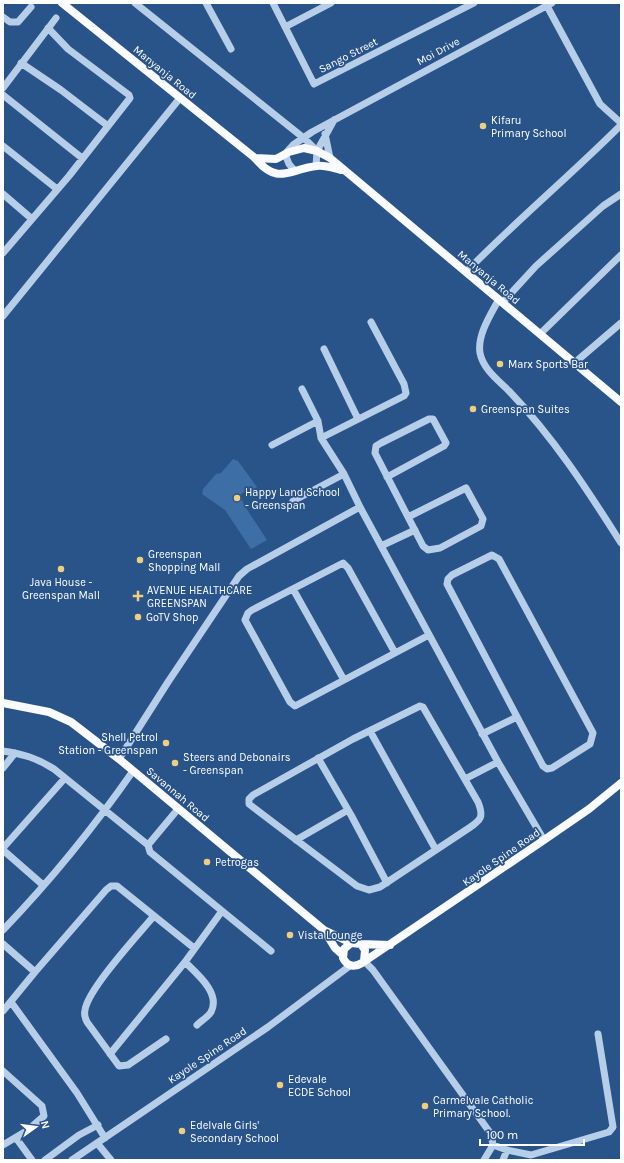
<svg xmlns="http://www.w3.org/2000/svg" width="624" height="1163" viewBox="0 0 624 1163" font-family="Karla,sans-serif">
  <rect width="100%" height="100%" fill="#29548a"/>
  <path fill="#3d6ea6" d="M233,459L238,461L257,487L253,490L251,488L240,495L244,505L267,540L251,549L225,510L202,494L203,489L216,474L221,473Z"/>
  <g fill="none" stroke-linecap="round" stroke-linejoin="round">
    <path stroke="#b7cee9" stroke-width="7" d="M135,3L305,139L317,151
      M206,3L231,49
      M273,3L314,84L474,3
      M547,6L600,104L621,123
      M3,17L10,22H18L31,7
      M285,27L331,3
      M21,63L61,90L108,126
      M3,88L56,18
      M3,95L82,158
      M325,134L330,158
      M3,146L57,189
      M316,166L317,151L334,120
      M295,171L289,164L285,154L293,145L312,132L552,3
      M3,194L32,219
      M3,253L69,176L130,98L129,95L68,49L48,28
      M466,272C516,221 571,175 621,125
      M499,299C491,314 477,335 480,353C483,369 498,380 509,391C553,437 587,489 621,543
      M503,302L536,266L603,206L621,194
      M3,316L180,98
      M540,334L621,255
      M324,349L358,419
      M579,359L621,323
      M302,389L318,421L321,438L344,474L360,507
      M321,438L404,396L406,393L404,384L371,322
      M272,445L318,421
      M387,477L444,446L446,443L433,419H429L381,443L376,446L375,453L423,546L428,550L440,548L481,526L483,519L466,488L408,517
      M293,501L344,474
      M381,546L415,530
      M492,555L499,559L593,733L590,744L552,768L547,769L543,766L447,584L448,579L452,575Z
      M293,589L344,680
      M394,651L348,568L343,563L252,610L248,613L245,620L290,702L295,706L429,635
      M420,706L423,707L478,802C484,817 481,820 469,828L380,887L369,890L357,886L249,804V799L253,795L353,739Z
      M370,731L436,850
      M482,734L517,717
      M3,751C23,754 37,758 54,769L148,845L150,852L271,951
      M318,758L351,815L387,883
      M119,759L168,682L239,576L247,569L360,507L498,762L544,840
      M3,768L15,753
      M465,779L498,762
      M296,840L348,810
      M148,845L178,809
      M3,848L65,778
      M3,850L43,885
      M153,917C138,935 88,989 85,1010C84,1014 85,1018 87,1022L119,1066L128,1065L166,1039
      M3,930C50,881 94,827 133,771
      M3,944L35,972L106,890L111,886H117L194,948
      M364,961L373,970L491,1134L493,1145L484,1160
      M185,962C197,974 221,993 211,1012C208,1017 201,1021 197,1025
      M11,1002L77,1093L105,1138
      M3,1011L35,972
      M110,1054L185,962L222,911
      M3,1071L42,1106L44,1116L28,1130L3,1145
      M16,1138L32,1160
      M97,1143L111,1160
      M493,1145L507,1150L531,1155L609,1132L613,1127L598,1034
      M45,1160L79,1135L98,1125
      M72,1160L268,1027L351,965
      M503,1160L507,1150"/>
    <path stroke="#f9fbfe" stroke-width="8" d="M62,3L255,158C278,186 289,169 317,166C325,165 333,168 341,170
      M255,158L276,159L289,152L304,148L317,151L330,158L621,402
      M3,703L49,712L71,722L119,759L324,930L351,943
      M324,930L335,948L343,955
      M361,944L390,945
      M364,961L365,950L361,944L351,943L344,949L343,958C347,966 354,968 362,963L544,840L589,809L621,783"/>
  </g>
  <g fill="#f0ce7d" stroke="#29548a" stroke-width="1.5">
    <circle cx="483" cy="126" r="4"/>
    <circle cx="500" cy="364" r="4"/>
    <circle cx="473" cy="409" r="4"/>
    <circle cx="237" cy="498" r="4"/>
    <circle cx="140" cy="560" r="4"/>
    <circle cx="61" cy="569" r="4"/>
    <path d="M136 590h4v4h4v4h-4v4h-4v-4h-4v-4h4z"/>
    <circle cx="138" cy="617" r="4"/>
    <circle cx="166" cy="743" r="4"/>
    <circle cx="175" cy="763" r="4"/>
    <circle cx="207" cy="862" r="4"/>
    <circle cx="290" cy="935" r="4"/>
    <circle cx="280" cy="1085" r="4"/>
    <circle cx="425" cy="1106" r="4"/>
    <circle cx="182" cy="1131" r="4"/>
  </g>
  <g text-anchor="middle" stroke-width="3.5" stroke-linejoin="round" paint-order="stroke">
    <g font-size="11" fill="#fff" stroke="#29548a">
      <text transform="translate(438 51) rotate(-28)" y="4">Moi Drive</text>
      <text transform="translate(348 55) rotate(-27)" y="4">Sango Street</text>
      <text transform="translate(165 72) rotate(39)" y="4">Manyanja Road</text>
      <text transform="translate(489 277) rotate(40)" y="4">Manyanja Road</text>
      <text transform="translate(178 794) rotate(40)" y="4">Savannah Road</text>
      <text transform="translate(501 857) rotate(-35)" y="4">Kayole Spine Road</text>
      <text transform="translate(207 1055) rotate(-34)" y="4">Kayole Spine Road</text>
    </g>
    <g font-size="11" fill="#fff" stroke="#29548a" text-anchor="start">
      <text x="491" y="124">Kifaru<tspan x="491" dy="13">Primary School</tspan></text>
      <text x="508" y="368">Marx Sports Bar</text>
      <text x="481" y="413">Greenspan Suites</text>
      <text x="245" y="496">Happy Land School<tspan x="245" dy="13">- Greenspan</tspan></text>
      <text x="148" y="558">Greenspan<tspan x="148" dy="13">Shopping Mall</tspan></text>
      <text x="61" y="586" text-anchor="middle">Java House -<tspan x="61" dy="13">Greenspan Mall</tspan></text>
      <text x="147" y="594">AVENUE HEALTHCARE<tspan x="147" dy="13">GREENSPAN</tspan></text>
      <text x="146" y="621">GoTV Shop</text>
      <text x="158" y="741" text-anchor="end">Shell Petrol<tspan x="158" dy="13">Station - Greenspan</tspan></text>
      <text x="183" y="761">Steers and Debonairs<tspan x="183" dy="13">- Greenspan</tspan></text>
      <text x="215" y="866">Petrogas</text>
      <text x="298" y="939">Vista Lounge</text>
      <text x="288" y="1083">Edevale<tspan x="288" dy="13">ECDE School</tspan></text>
      <text x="433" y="1104">Carmelvale Catholic<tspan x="433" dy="13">Primary School.</tspan></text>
      <text x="190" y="1129">Edelvale Girls'<tspan x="190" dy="13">Secondary School</tspan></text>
    </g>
  </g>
  <rect width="624" height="1163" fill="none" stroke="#ffffff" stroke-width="8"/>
  <g transform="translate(36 1127) rotate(76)" stroke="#29548a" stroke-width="3" paint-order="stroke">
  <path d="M0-3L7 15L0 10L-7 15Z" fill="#ffffff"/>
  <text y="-6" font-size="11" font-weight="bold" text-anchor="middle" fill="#ffffff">N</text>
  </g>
  <path d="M480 1139v6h104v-6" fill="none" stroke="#ffffff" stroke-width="2"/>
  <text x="486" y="1139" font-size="12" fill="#ffffff" stroke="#29548a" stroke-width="3" paint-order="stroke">100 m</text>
</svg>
